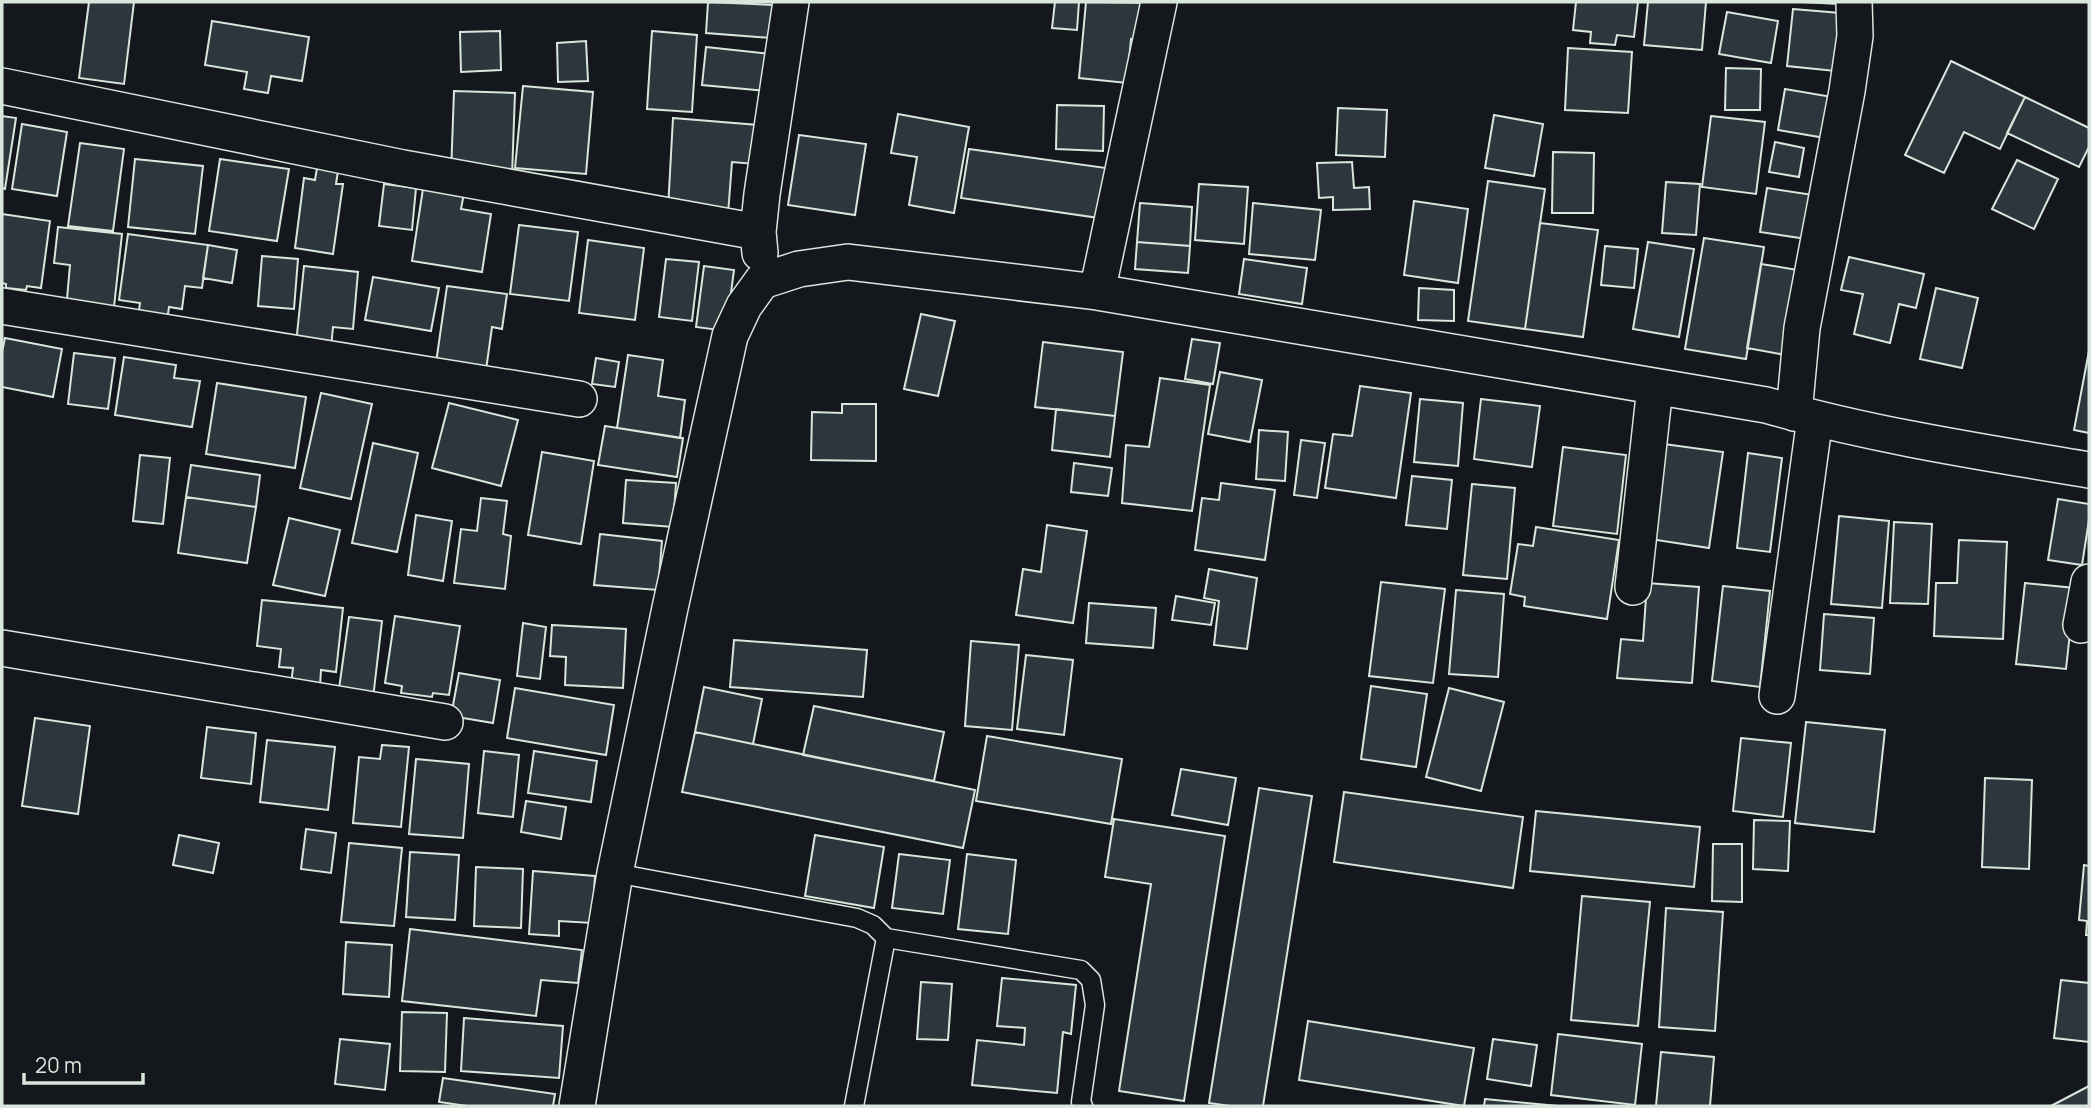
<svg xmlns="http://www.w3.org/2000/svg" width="2091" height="1108" viewBox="0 0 2091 1108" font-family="Manrope,sans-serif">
  <rect width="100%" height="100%" fill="#14181c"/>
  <path fill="#2c363c" stroke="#d8e6dc" stroke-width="2" d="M89,2H134L124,84L79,78Z
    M708,2L774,5L771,38L706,33Z
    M1055,2H1079L1077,30L1052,28Z
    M1086,2L1147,3L1144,41L1131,39L1127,83L1079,78Z
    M1576,2H1638L1634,37L1617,35L1615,45L1590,43L1591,32L1573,30Z
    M1648,2H1706L1702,50L1644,45Z
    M1802,2H1838V4Z
    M1793,9L1840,13L1835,71L1787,66Z
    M1727,12L1778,21L1771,63L1719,54Z
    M212,21L309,37L302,81L271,76L268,93L244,89L247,72L205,65Z
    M500,31L501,70L461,72L460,32Z
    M652,31L697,35L692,112L647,109Z
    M586,41L588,81L558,82L557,43Z
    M706,47L771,54L767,91L702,85Z
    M1568,48L1632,52L1628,113L1565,110Z
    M1951,61L2025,97L2000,149L1964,132L1944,173L1905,155Z
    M1726,68L1761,69L1760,110H1725Z
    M523,86L593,92L586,174L515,168Z
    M1785,89L1844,99L1837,140L1778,130Z
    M454,91L515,93L512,176L451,174Z
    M2025,97L2089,128V147L2079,167L2007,133Z
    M1057,105L1104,106L1103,151L1056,149Z
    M1338,108L1387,110L1385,157L1336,155Z
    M898,114L969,127L954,213L909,205L917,157L891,153Z
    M1494,115L1543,124L1534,176L1485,168Z
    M2,116L16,118L5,189L2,188Z
    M1711,116L1765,122L1756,194L1702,187Z
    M673,118L758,125L755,164L732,162L728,214L668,209Z
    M22,124L67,132L57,196L12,189Z
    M799,135L866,144L855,215L788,205Z
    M1775,142L1804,148L1799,177L1769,172Z
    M80,143L124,149L113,231L68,226Z
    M969,149L1106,168L1099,218L961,198Z
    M1553,152L1594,153L1593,213H1552Z
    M135,159L203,166L195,234L128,227Z
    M220,159L289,169L277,241L209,231Z
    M2017,160L2058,179L2034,229L1992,209Z
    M1352,162L1354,188L1369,187L1370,209L1333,210V197L1319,198L1317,163Z
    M317,168L338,171L336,184H343L333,254L295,248L304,178L315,180Z
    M1488,181L1545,189L1525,329L1468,321Z
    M424,182L465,188L461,209L491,214L482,272L412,261Z
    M1666,182L1700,184L1696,235L1662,233Z
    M384,184L416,188L412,230L379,226Z
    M1199,184L1248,187L1244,244L1195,240Z
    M1767,188L1820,196L1814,240L1760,232Z
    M1414,201L1468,209L1458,283L1404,275Z
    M1140,203L1192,207L1190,246L1137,242Z
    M1253,203L1321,210L1315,260L1249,254Z
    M2,214L50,221L41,288L27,286L26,290L6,288V284L2,283Z
    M1540,223L1598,230L1583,337L1525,329Z
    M519,225L578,232L569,301L510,294Z
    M58,227L122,234L113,316L66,310L70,265L54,263Z
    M128,234L208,245L202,288L185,286L182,309L169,307L167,321L138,318L140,303L119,300Z
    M1704,238L1764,247L1746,359L1685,349Z
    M588,240L644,248L635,320L579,313Z
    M1137,242L1190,246L1188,273L1135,269Z
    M1648,242L1694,249L1679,337L1633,329Z
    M208,245L237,250L232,283L203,278Z
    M1605,246L1638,249L1634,288L1601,285Z
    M262,256L298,259L294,309L258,306Z
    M1849,257L1924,274L1916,308L1899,304L1890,343L1854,334L1863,294L1841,290Z
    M666,259L699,262L692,321L659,317Z
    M1244,259L1307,268L1302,304L1239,294Z
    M1761,264L1804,271L1791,356L1747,348Z
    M304,266L358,272L353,329L333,327L331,348L296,344Z
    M704,266L734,270L726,331L696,327Z
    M373,277L439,288L431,331L365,320Z
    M447,286L507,294L502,329L492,327L486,370L436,363Z
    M1419,288L1454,290V321L1418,320Z
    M1936,288L1978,298L1962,368L1920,359Z
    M921,314L955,321L938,396L904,389Z
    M5,338L62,349L53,397L2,387V352Z
    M1192,339L1220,343L1213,384L1185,379Z
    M1043,342L1123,352L1115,416L1035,407Z
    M2089,351V433L2074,430Z
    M74,353L115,358L108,409L68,404Z
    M628,355L663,360L658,396L685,400L680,438L617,428Z
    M124,357L176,365L174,378L200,381L192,427L115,415Z
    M596,358L619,362L615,387L592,384Z
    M1220,372L1262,380L1250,442L1208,434Z
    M1160,378L1210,385L1192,511L1122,503L1126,445L1149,447Z
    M217,383L306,397L295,468L206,454Z
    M1360,386L1411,393L1396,498L1325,488L1333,434L1352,436Z
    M321,393L372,404L351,499L300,488Z
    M1420,399L1463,403L1458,466L1414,462Z
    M1481,399L1540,406L1532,467L1474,459Z
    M449,403L518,420L501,486L432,468Z
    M842,404H876V461L811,460L812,412L842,413Z
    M1056,409L1115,416L1110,457L1052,450Z
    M605,426L683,438L677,477L598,465Z
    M1259,430L1288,432L1285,481L1256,479Z
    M1301,440L1325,443L1317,498L1294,495Z
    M373,443L418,453L397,552L352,543Z
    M1664,444L1723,452L1709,548L1650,539Z
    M1563,447L1626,455L1617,534L1553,526Z
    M542,452L594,461L581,544L528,535Z
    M1748,453L1782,458L1770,552L1737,548Z
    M140,455L170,458L163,524L133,521Z
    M1074,463L1112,468L1108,496L1071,492Z
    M191,465L260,475L256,507L186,497Z
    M1412,476L1452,480L1447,529L1406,525Z
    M626,480L676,483L673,527L623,523Z
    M1221,483L1275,490L1265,560L1195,550L1202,498L1219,500Z
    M1472,484L1515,488L1507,579L1463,575Z
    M186,497L256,507L247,563L178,553Z
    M481,498L507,501L503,534L511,536L505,589L454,583L461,529L477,531Z
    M2058,499L2089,504V520L2082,565L2048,560Z
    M416,515L452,521L443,581L408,575Z
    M1839,516L1889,521L1882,608L1831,604Z
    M289,518L340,530L325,596L273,585Z
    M1894,522L1932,524L1928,604L1890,603Z
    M1047,525L1087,531L1073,623L1016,615L1023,569L1041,572Z
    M1536,527L1619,540L1607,619L1524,606L1525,597L1510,594L1518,544L1533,546Z
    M600,534L662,541L658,590L594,585Z
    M1959,540L2007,542L2003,639L1934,636L1936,583H1957Z
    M1209,569L1257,578L1247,649L1214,645L1219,601L1204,598Z
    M1381,582L1445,589L1433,683L1369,676Z
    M1647,583L1699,587L1692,683L1617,678L1621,639L1643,641Z
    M2025,583L2075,588L2066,669L2016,664Z
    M1723,586L1770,591L1760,687L1712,681Z
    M1456,590L1504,594L1498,677L1449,674Z
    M1176,596L1215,603L1211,625L1172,620Z
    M262,600L343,608L336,672L321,670L320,687L291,684L293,668L279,667L281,649L257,646Z
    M1089,603L1156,608L1153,648L1086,643Z
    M1824,614L1874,618L1870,674L1820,670Z
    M395,616L460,626L449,695L433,693L432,697L401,693L402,686L385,683Z
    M349,617L382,621L372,707L337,703Z
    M523,623L546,627L540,679L517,676Z
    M552,625L626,629L623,688L565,685L566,657L550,656Z
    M734,640L867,650L863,697L730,687Z
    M971,641L1019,645L1012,730L965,726Z
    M1026,655L1073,660L1064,735L1017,729Z
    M459,673L500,680L493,723L451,716Z
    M1371,686L1427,694L1416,767L1361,759Z
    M704,687L762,699L753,744L695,732Z
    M515,688L614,705L606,755L507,738Z
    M1449,688L1504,702L1481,791L1426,777Z
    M814,706L944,732L934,781L803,755Z
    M35,718L90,726L78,814L22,806Z
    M1806,722L1885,730L1874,832L1795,823Z
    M207,727L256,733L251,784L201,778Z
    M695,732L975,790L963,848L682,792Z
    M987,736L1122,759L1111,824L976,801Z
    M1741,738L1791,743L1783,817L1733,811Z
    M267,740L335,747L328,810L260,802Z
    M382,745L409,747L401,827L353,823L359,757L380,759Z
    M484,751L519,755L513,817L478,813Z
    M534,751L597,761L591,802L528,793Z
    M416,759L469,764L463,838L409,834Z
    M1181,769L1236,778L1228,825L1172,815Z
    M1985,778L2032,780L2029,869L1982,867Z
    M1259,788L1312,796L1263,1106H1230L1209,1103Z
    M1344,792L1523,817L1513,888L1334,862Z
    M526,801L566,807L561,839L521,832Z
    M1536,811L1700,827L1694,887L1530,871Z
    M1114,819L1225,836L1184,1101L1119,1091L1151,884L1105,877Z
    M1754,820L1790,821L1788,871L1753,869Z
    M306,829L336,833L331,873L301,869Z
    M179,835L219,843L213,873L173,865Z
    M815,835L884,847L874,908L805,896Z
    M349,843L402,848L394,926L341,922Z
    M1713,844H1742V902L1712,901Z
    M410,852L459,855L455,920L406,917Z
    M899,854L950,860L943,914L892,908Z
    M967,854L1016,860L1008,934L958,929Z
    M2084,865L2089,866V935H2086L2087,921L2079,920Z
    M476,867L523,869L521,928L474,926Z
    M533,871L595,876L592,923L559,921V936L529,934Z
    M1582,896L1650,902L1638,1026L1571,1020Z
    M1666,908L1723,912L1715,1031L1659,1027Z
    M410,929L582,950L578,983L541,980L536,1016L402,1001Z
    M346,942L392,945L389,997L343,994Z
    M1002,978L1076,985L1071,1034L1063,1032L1057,1093L972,1085L977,1040L1024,1045L1025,1028L997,1026Z
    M2061,980L2089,983V1042L2054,1038Z
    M921,982L952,984L948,1040L917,1039Z
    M402,1012L447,1013L445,1072L400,1071Z
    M464,1018L563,1026L559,1078L461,1071Z
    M1308,1021L1474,1048L1464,1106L1299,1080Z
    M1558,1034L1642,1044L1635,1105L1551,1095Z
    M340,1039L390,1044L385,1090L335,1084Z
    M1493,1039L1537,1045L1531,1086L1487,1079Z
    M1661,1052L1714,1057L1710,1106H1656Z
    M443,1078L555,1094L553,1106H467L439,1102Z
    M2089,1086V1106H2051Z
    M1485,1099L1558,1106H1484Z"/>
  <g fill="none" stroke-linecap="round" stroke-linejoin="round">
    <g stroke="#d8e6dc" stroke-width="21">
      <path id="lane" d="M615,873L857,918L873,925L886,938L854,1106
        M886,938L1081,970L1091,980L1095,1005L1081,1102L1083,1106"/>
    </g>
    <g stroke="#d8e6dc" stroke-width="38">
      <path id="street" d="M2,86L403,168L758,232
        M760,253L758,232L762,194L791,2
        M1097,292L1159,2
        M2,306L579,399
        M1794,413L1802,328L1847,91L1855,36L1854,2
        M1633,587L1655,387
        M2081,625L2089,582
        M2,648L445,722
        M1777,696L1815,418
        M577,1106L615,873L670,608L730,336L744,306L762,281L799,269L848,262L1097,292L1766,405C1871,435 1981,452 2089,470"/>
    </g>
    <use href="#lane" stroke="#14181c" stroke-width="18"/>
    <use href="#street" stroke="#14181c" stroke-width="35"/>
  </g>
  <rect width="2091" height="1108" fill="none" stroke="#d8e6dc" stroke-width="7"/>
  <path d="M24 1073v10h119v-10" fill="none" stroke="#d8e6dc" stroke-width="3.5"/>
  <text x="35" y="1073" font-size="21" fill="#d8e6dc" stroke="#14181c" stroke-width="5" paint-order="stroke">20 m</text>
</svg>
